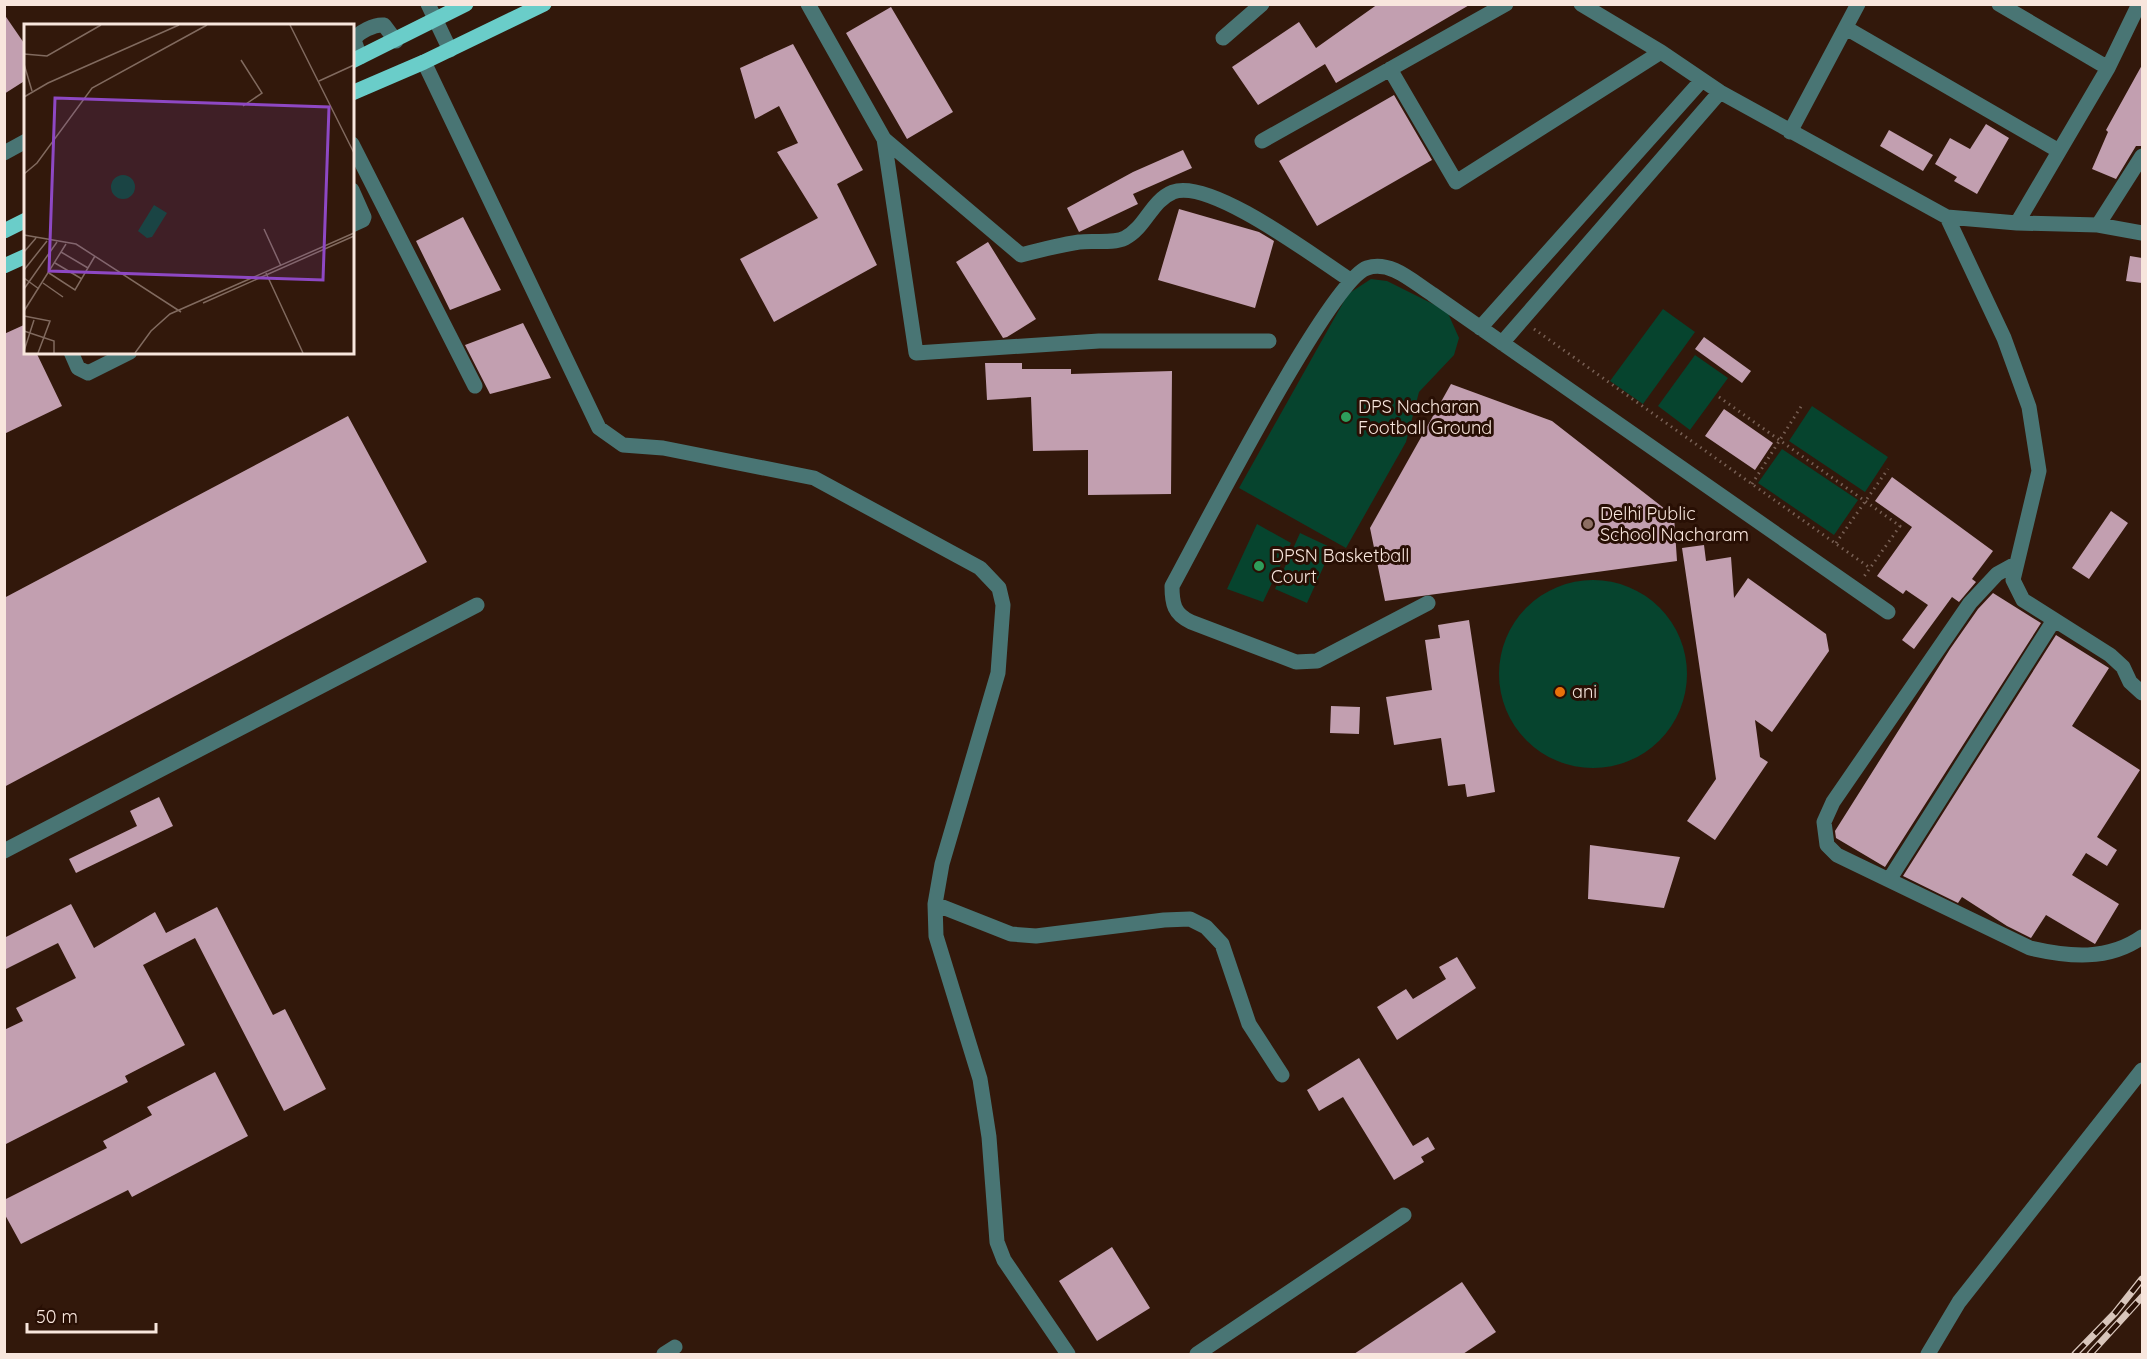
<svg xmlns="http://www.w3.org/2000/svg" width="2147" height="1359" viewBox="0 0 2147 1359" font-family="Quicksand,sans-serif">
  <rect width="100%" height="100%" fill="#32180b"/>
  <path fill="#06442e" d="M1371,279L1387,281L1447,311L1459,338L1454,355L1419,392L1406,442L1346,548L1239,488L1348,294Z
    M1663,309L1695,332L1643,404L1610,381Z
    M1695,355L1728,378L1690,430L1658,406Z
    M1812,406L1888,457L1865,492L1789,441Z
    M1782,449L1858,500L1834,535L1758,483Z
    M1257,524L1291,543L1263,602L1227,589Z
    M1300,533L1332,548L1307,603L1275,589Z
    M1499 674a94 94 0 1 1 188 0a94 94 0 1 1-188 0Z"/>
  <path fill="#c29fb0" d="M1378,4H1471L1336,83L1325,64L1258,105L1232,67L1299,22L1316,48Z
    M891,7L953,112L907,139L846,33Z
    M4,14L26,46V80L4,94Z
    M793,44L863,170L837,184L877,265L774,322L740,259L818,218L777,152L798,143L779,106L755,119L740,68Z
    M2142,65V146H2136L2116,179L2092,169L2108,132L2106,130Z
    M1394,95L1432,160L1317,226L1279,161Z
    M1986,124L2009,138L1977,194L1954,181L1957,177L1935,164L1950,138L1970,149Z
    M1889,130L1933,155L1923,171L1880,146Z
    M1183,150L1192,168L1133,194L1138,204L1079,232L1067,208L1133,172Z
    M1179,209L1259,232L1274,241L1255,308L1158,280Z
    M463,217L501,290L450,310L416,241Z
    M988,242L1036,319L1007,337L1003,338L956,262Z
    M2130,256L2142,258V283L2126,281Z
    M523,323L551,378L490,394L465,345Z
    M26,324V352H36L62,406L4,434V334Z
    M1704,337L1751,371L1742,383L1695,349Z
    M985,363H1022V369H1071V374L1172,371L1171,494L1088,495V450L1033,451L1031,397L987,400Z
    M1451,384L1552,421L1674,516L1677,561L1385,601L1370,528Z
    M1724,409L1773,443L1755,470L1705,436Z
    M348,416L427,562L4,787V598Z
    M1892,477L1993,551L1972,579L1976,582L1959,602L1952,597L1914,649L1902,640L1928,605L1906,590L1903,594L1877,576L1912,527L1875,501Z
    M2111,511L2128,523L2089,579L2072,568Z
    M1704,545L1706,561L1731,557L1734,598L1748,578L1826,634L1829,651L1772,732L1755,720L1760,757L1768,762L1715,840L1687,821L1716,779L1682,548Z
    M1993,593L2041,623L1885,867L1836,838L1835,831L1950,649L1978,609Z
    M1469,620L1495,792L1467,797L1465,784L1448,786L1441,738L1394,745L1386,697L1432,690L1425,640L1440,638L1438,625Z
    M2056,635L2109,668L2072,726L2140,770L2097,837L2117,850L2107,866L2086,853L2072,875L2119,904L2095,944L2046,915L2031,938L2007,926L1962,897L1958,903L1903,876Z
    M1331,706L1360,707L1359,734L1330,733Z
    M159,797L173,826L76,873L69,859L137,826L130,811Z
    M1590,845L1680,857L1664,908L1588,899Z
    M71,904L94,948L155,912L166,933L217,907L273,1015L285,1009L326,1089L284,1111L195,938L143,965L185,1045L125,1076L128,1082L4,1145V1030L23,1021L16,1008L76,978L58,943L4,970V938Z
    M1457,957L1476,988L1397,1040L1377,1007L1406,989L1413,999L1446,979L1439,967Z
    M1359,1058L1413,1146L1428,1137L1435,1149L1421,1157L1424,1162L1394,1180L1343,1097L1319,1111L1307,1090Z
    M215,1072L248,1136L132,1197L128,1190L21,1244L4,1213V1200L107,1148L103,1141L152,1115L147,1107Z
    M1112,1247L1150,1308L1097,1341L1059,1281Z
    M1462,1282L1496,1332L1463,1354H1354Z"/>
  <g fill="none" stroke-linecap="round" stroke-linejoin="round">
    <path stroke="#786055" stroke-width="3" stroke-dasharray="1.5 4.5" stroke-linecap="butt" d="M1534,329L1870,568
      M1719,397L1900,526L1863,578
      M1752,484L1802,405
      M1836,543L1888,469"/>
    <path stroke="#497574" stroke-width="15" d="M428,4L450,50
      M808,4L884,139L916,353L1099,341H1269
      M1581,4L1661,52L1720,92L1947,217L2017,223L2098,225L2142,233
      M1999,4L2108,68
      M1846,28L2059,151
      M1223,38L1262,4
      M360,57L354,40C358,32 375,24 384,25L396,41
      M424,62L599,428L623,445L663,448L814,478L980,568L999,588L1003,605L998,673L942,864L935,904L936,936L980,1079L989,1137L997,1242L1004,1260L1068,1354
      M1390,69L1456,182L1661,52
      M1790,132L1858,4
      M884,139L1021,255C1040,250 1060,245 1079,242C1092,240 1113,244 1125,238C1146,227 1151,201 1173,192C1211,178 1316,258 1350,280
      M1262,141L1506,4
      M352,144L475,386
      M4,153L26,141
      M352,190L364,217L363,220L352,225
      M1947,217L2004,338L2029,407L2039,471L2013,580L2023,600L2110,655L2123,667L2130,682L2142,693
      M2017,223L2108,68L2139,4
      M2098,225L2142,156
      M1480,328L1702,80
      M1502,343L1720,92
      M71,352L78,368L88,373L130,352
      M2017,563L1997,574L1970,603L1833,802L1824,822L1827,845L1837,855L2030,948C2069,957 2108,961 2142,937
      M1428,603L1317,661L1296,662L1191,622C1174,614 1172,604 1172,586C1199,537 1330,280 1367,268C1391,260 1413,282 1432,294L1888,612
      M4,851L477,605
      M1889,880L2054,620
      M935,904L1011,934L1036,936L1164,920L1190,919L1206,927L1222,944L1249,1024L1282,1075
      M664,1354L675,1347
      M1197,1354L1404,1215
      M1928,1354L1959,1302L2142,1070"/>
    <path stroke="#6acdc9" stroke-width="15" d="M352,61L466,4
      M352,93L424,62L544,4
      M4,231L26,220
      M4,266L26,256"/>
    <g stroke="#d8c5bb" stroke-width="7">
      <path id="rail" d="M2075,1354L2115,1313L2142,1279
        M2090,1354L2142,1297"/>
    </g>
    <use href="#rail" stroke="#280f04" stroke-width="4.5" stroke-dasharray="14" stroke-linecap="butt"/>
  </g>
  <g fill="#2e9e5b" stroke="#280f04" stroke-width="2">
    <circle cx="1346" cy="417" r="6"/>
    <circle cx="1259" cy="566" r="6"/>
  </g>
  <circle fill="#8d6e63" stroke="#280f04" stroke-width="2" cx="1588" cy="524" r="6"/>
  <circle fill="#e8710a" stroke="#280f04" stroke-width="2" cx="1560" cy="692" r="6"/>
  <g text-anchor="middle" stroke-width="6" stroke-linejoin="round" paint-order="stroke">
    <g font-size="18" fill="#f8e6dd" stroke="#280f04" text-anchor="start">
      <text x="1358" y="413">DPS Nacharan<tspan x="1358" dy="21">Football Ground</tspan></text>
      <text x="1600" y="520">Delhi Public<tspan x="1600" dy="21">School Nacharam</tspan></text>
      <text x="1271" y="562">DPSN Basketball<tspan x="1271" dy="21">Court</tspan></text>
      <text x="1572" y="698">ani</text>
    </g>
  </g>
  <g transform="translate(24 24)">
    <rect width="330" height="330" fill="#32180b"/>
    <path d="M87 163a12 12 0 1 1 24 0a12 12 0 1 1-24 0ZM130,181L143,189L128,213L123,214L114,207Z" fill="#06442e"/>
    <path fill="none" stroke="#816a5f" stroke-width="1.5" d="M266,1L330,129M0,30L23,32L77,1M217,36L238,69L219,82M0,40L8,67M295,57L330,41M0,73L24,59L155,1M0,150L13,139L68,64L183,1M240,205L257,242M0,211L52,220L157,288M0,228L12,214M37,228L64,244M31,239L58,255M0,246L23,217M25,249L51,266L71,232M242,249L279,329M0,254L15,265M19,259L39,273M0,265L33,218M179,279L330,212M0,287L42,220M0,292L26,297L14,329M0,307L30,317V329M0,327L10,296M111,329L127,307L146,290L330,209"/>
    <path fill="#8e48c4" fill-opacity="0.15" stroke="#8e48c4" stroke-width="3" d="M31,74L305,83L299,256L25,247Z"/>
    <rect width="330" height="330" fill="none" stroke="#f8e6dd" stroke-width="3"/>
  </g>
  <rect width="2147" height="1359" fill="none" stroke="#f8e6dd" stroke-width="12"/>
  <path d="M27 1323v9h129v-9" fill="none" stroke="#f8e6dd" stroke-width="3"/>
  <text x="36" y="1323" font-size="18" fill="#f8e6dd" stroke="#280f04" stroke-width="4.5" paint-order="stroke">50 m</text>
</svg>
